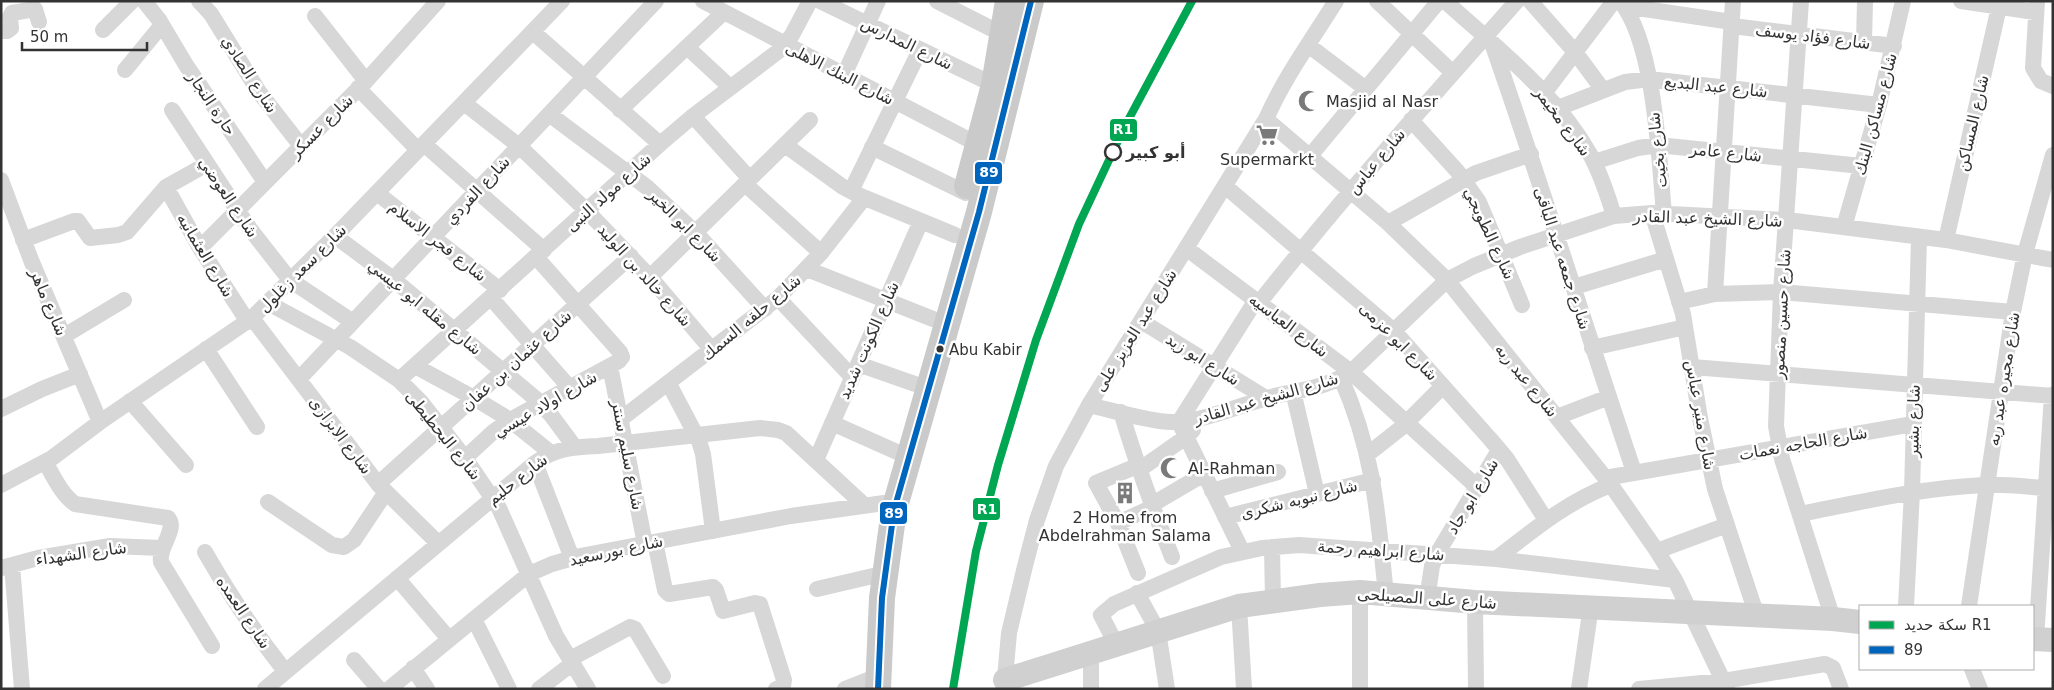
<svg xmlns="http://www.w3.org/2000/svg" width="2054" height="690" viewBox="0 0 2054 690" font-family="'DejaVu Sans',Cairo,sans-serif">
  <rect width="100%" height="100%" fill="#fff"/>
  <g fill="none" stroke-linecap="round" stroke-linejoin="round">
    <path stroke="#d7d7d7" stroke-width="16" d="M199,1L211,14L259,92L301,146
      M703,1L977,144
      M820,1L994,85
      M937,1L1002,34
      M1377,1L1453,73
      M1445,1C1497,48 1556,93 1591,156C1601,175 1608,196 1614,216
      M1530,1L1575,52L1603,90
      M1620,1C1655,43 1659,159 1664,214
      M1801,1L1781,292L1776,426L1782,459L1833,619
      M1961,1L2035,12
      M2037,1L2033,68L2041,81L2053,86
      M1624,6L1732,22
      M315,16L366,81
      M161,23L186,65L265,182
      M1732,26L1894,46
      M103,30L132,1
      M1,31H7L11,28L10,17L12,13L35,9L39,22
      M533,32L660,144
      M1864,42L1865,1
      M1492,43C1542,186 1586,329 1634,472
      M1308,45L1366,89
      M687,47L730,87
      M125,70L161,26L160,21L144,1
      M844,75L878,1
      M358,88L418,150
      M1545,92L1614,1
      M464,103L519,146L587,211L650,277L712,350
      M1558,108L1625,82L1649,79L1879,105
      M172,110L250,229L290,280L353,322
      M620,110L724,12
      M549,114L648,188L696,233L765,309
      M693,116L750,179
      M1266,119L1388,223L1447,280L1611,485L1657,551L1675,580L1727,689
      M1411,120L1458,172L1479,202L1522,305
      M424,144L544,250
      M785,145L843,187L858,195L955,235
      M872,147L966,193
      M1310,156L1439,1
      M1594,162L1638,148L1658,145L1861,166
      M1,180L31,260L100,422
      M745,184L821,253
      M1225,186L1394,331L1491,440L1507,459L1546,520
      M166,187L200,248L248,322
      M851,191L920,50
      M377,193L500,290
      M1652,213L1683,314L1700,418L1715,489L1757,616
      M1388,223L1476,173L1531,154
      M1844,227L1879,105L1903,1
      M335,236L393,279L536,399L551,415L574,446
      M23,240L74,221H78L90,238L118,235L127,232L166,187L207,164
      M1946,240L1999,7
      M200,248L366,81L438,1
      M1186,248L1351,372L1477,487
      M807,269L933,319
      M650,277L810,120
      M1574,287L1666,259
      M1715,294L1733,1
      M491,298L570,388
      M778,298L852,377
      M1679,302L1715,294L1781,292L2013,312
      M268,303L350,347L399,380L421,402L465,458L499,508L556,636L588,689
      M1259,303C1341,199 1429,100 1517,1
      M252,318L378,484L438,543
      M1141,321L1266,398
      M64,336L124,300
      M1592,348L1685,327
      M206,349L257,427
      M858,364L915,384
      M415,366L474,398L510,420L551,453
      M610,366L645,544
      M1692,367L2053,396
      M1341,378C1374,452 1378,516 1386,595
      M299,379L656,1
      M399,380L660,144L693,116L780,50L792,35L810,1
      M669,384L699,441L703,454L713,531
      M1293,391L1317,494
      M130,401L186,465
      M1089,405C1111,410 1149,422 1171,422C1202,422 1234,407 1264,399C1293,390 1330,389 1354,369L1447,280L1474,266L1520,247L1614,216L1652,213L1787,220L1946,240L2053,260
      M1,409L42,389L80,374
      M1121,412C1136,462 1153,509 1172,557
      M1557,417L1609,397
      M621,419L778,298L821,253L864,198
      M832,423L897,452
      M1368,454L1401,428L1443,386
      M465,458L493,432L510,420L619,361L622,357L620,352L536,257
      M816,460L921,221
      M45,462C54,477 61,494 75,504L168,518C178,529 158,547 161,562L212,646
      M535,463L572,558
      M1137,466L1096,483L1118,523L1138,573
      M1139,470L1186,437L1193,430
      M1605,478L1913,424
      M378,484L631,256
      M1,485L52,458L100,422L252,318L335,236L562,1
      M1212,491L1278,472
      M268,502L332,545L344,547L354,540L386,492
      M1153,504L1204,474
      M1800,514C1861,502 1921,488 1984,485C2006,484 2031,487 2053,489
      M1225,517L1373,480
      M1118,523L1153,507
      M655,542L665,590L669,594L713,587L716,590L723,611L755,603L760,604L784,680L783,686L776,689
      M1272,547L1273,601
      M1242,551L1179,422L1256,300
      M1657,551L1727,525
      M205,552C229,594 255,633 285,671
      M1496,559C1532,531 1568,501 1611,485
      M12,565L22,689
      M1,568L38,558L110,546L162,548
      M397,578L449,639
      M817,589L873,576
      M1360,592V689
      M1137,593L1158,631L1167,689
      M1427,599L1432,566L1437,554L1499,450
      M1475,602L1476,689
      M1239,606L1244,689
      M1906,606L1912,492L1919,237
      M1969,606L2013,312L2025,254L2053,155
      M474,619L509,689
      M2036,639L2052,395
      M1116,644L1101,615L1114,604L1221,557L1262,548L1299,545L1496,559L1675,580
      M570,659L630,627L635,629L663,676
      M354,660L379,689
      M413,668L427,689
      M1972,669L1980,689
      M265,689L535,463C556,448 574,447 598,446L760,428L778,430L786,433L864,505
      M389,689L529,574L552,564L580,556L791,516L884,503
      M539,689L573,663
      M845,689L868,680
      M1004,689L1009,633L1025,566L1037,520L1056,466L1089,405L1266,119C1285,76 1311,41 1336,1
      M1091,689V652
      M1579,689L1591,606
      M1639,689L1723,681L1825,664L1833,668L1841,689"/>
    <path stroke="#d0d0d0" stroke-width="24" d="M2033,639L2053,640
      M1005,680L1239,606L1320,595L1360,592L1475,602L1833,619L1860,622"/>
    <path stroke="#cacaca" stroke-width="26" d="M967,186L994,85L1008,1
      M878,689L882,598L894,510L979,212L1031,1"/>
    <g stroke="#fff" stroke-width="10">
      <path id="bus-1" d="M878,689L882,598L894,510L979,212L1031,1"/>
    </g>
    <use href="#bus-1" stroke="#0065bd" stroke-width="6"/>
    <g stroke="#fff" stroke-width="11">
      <path id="rail-1" d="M953,689L976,551L998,465L1036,340L1079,224L1125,126L1192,1"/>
    </g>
    <use href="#rail-1" stroke="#00a651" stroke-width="8"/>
  </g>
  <defs>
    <g id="mosque-bare" transform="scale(1.725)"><path d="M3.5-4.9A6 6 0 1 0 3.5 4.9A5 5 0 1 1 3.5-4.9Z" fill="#7a7a7a" stroke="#fff" stroke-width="2.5" paint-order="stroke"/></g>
    <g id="supermarket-bare" transform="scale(1.725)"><path d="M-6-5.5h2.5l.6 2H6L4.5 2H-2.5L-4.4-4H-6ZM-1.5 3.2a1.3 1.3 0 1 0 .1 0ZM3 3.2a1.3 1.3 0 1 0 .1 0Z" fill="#7a7a7a" stroke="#fff" stroke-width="2.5" paint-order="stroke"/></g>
    <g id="building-bare" transform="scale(1.725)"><path d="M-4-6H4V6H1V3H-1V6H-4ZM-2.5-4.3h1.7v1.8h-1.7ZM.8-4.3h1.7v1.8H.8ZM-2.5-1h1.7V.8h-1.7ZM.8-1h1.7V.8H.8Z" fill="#7a7a7a" stroke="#fff" stroke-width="2.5" paint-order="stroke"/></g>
  </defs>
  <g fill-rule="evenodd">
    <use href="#mosque-bare" x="1309" y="101"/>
    <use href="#supermarket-bare" x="1267" y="135"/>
    <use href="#mosque-bare" x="1171" y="468"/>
    <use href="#building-bare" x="1125" y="493"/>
  </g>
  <circle fill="#fff" stroke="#333" stroke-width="2.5" cx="1113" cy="152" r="8"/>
  <circle fill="#333" stroke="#fff" stroke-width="2" cx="940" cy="349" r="4.5"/>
  <g text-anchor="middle" stroke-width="5" stroke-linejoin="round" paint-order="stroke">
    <g font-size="15" fill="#333" stroke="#fff" text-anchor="start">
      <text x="949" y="355">Abu Kabir</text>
    </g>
    <g font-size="16" fill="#333" stroke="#fff">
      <text transform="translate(1813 36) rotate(7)" y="6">شارع فؤاد يوسف</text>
      <text transform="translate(907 43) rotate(26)" y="6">شارع المدارس</text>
      <text transform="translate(840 73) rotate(27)" y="6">شارع البنك الاهلى</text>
      <text transform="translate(250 74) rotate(57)" y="6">شارع الصادي</text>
      <text transform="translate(1716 86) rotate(6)" y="6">شارع عبد البديع</text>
      <text transform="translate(212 103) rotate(56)" y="6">حارة النجار</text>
      <text transform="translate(1875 114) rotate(-75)" y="6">شارع مساكن البنك</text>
      <text transform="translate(1563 121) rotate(53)" y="6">شارع مخيمر</text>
      <text transform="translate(1972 123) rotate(-77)" y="6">شارع المساكن</text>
      <text transform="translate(321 126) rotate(-45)" y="6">شارع عسكر</text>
      <text transform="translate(1657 150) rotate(-96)" y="6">شارع بخيت</text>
      <text transform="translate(1726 152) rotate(6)" y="6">شارع عامر</text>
      <text transform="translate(1376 161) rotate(-50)" y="6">شارع عباس</text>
      <text transform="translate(477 190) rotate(-47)" y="6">شارع الفردي</text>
      <text transform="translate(608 192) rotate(-42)" y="6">شارع مولد النبى</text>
      <text transform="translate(229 197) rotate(56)" y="6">شارع العوضي</text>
      <text transform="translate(1708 218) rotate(2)" y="6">شارع الشيخ عبد القادر</text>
      <text transform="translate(685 225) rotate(45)" y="6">شارع ابو الخير</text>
      <text transform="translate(1490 233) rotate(65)" y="6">شارع الطوبجي</text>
      <text transform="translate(438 241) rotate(38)" y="6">شارع فجر الاسلام</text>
      <text transform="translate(206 255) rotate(59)" y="6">شارع العثمانيه</text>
      <text transform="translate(1563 258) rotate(72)" y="6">شارع جمعه عبد الباقى</text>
      <text transform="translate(302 268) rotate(-45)" y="6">شارع سعد زغلول</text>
      <text transform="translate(645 275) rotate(48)" y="6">شارع خالد بن الوليد</text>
      <text transform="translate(49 302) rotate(67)" y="6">شارع ماهر</text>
      <text transform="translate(425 307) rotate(39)" y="6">شارع مقله ابو عيسي</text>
      <text transform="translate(1781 314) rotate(-87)" y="6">شارع حسين منصور</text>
      <text transform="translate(751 317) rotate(-40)" y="6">شارع حلقه السمك</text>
      <text transform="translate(1289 325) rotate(37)" y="6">شارع العباسيه</text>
      <text transform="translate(1135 330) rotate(-58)" y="6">شارع عبد العزيز على</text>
      <text transform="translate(868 340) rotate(-66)" y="6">شارع الكونت شديد</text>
      <text transform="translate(1399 341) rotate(45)" y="6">شارع ابو عزمى</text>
      <text transform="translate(1203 359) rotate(32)" y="6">شارع ابو زيد</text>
      <text transform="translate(516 360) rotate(-42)" y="6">شارع عثمان بن عفان</text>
      <text transform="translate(2003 379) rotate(-81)" y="6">شارع مجيره عبد ربه</text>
      <text transform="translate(1527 380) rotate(51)" y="6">شارع عبد ربه</text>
      <text transform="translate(1266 398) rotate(-16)" y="6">شارع الشيخ عبد القادر</text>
      <text transform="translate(545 404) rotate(-30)" y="6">شارع اولاد عيسي</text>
      <text transform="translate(1701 415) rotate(80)" y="6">شارع منير عباس</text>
      <text transform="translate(1913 421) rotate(-89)" y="6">شارع بشير</text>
      <text transform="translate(341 435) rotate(53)" y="6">شارع الابزازى</text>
      <text transform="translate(444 435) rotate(51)" y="6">شارع البحطيطى</text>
      <text transform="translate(1803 443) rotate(-10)" y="6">شارع الحاجه نعمات</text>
      <text transform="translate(628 455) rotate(79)" y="6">شارع سليم سنتر</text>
      <text transform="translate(517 479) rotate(-38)" y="6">شارع حليم</text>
      <text transform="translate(1472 496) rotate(-59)" y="6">شارع ابو جاد</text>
      <text transform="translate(1299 499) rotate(-14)" y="6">شارع نبويه شكرى</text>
      <text transform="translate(616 550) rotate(-12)" y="6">شارع بورسعيد</text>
      <text transform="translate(1381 550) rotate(4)" y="6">شارع ابراهيم رحمة</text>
      <text transform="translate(81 553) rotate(-8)" y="6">شارع الشهداء</text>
      <text transform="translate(1427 598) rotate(4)" y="6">شارع على المصيلحى</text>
      <text transform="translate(244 612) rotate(56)" y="6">شارع العمده</text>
    </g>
    <g font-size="16" fill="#333" stroke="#fff" text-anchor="start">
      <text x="1326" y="107">Masjid al Nasr</text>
      <text x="1267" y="165" text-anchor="middle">Supermarkt</text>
      <text x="1188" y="474">Al-Rahman</text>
      <text x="1125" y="523" text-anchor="middle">2 Home from<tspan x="1125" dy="18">Abdelrahman Salama</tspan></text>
    </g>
    <g font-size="16" font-weight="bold" fill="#333" stroke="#fff" text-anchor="start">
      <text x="1126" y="158">أبو كبير</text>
    </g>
  </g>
  <g stroke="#fff" stroke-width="2">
    <rect x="1109" y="118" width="29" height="24" rx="5" fill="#00a651"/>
    <rect x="974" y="161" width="29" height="24" rx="5" fill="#0065bd"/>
    <rect x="972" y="497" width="29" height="24" rx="5" fill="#00a651"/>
    <rect x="879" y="501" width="29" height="24" rx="5" fill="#0065bd"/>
  </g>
  <g font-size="14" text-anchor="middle" font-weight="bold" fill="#fff">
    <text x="1123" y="134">R1</text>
    <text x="989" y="177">89</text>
    <text x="987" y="514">R1</text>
    <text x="894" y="518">89</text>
  </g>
  <rect width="2054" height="690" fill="none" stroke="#333333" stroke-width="5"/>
  <rect x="1859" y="605" width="175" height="65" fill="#ffffff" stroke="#adadad"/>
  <rect x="1869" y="621" width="25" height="8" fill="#00a651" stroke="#adadad"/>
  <text x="1904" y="630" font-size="15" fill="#333333">سكة حديد R1</text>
  <rect x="1869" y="646" width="25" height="8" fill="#0065bd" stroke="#adadad"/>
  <text x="1904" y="655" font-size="15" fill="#333333">89</text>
  <path d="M22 42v8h125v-8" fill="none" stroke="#333333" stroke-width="2.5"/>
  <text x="30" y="42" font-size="15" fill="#333333" stroke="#ffffff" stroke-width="4" paint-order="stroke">50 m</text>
</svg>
